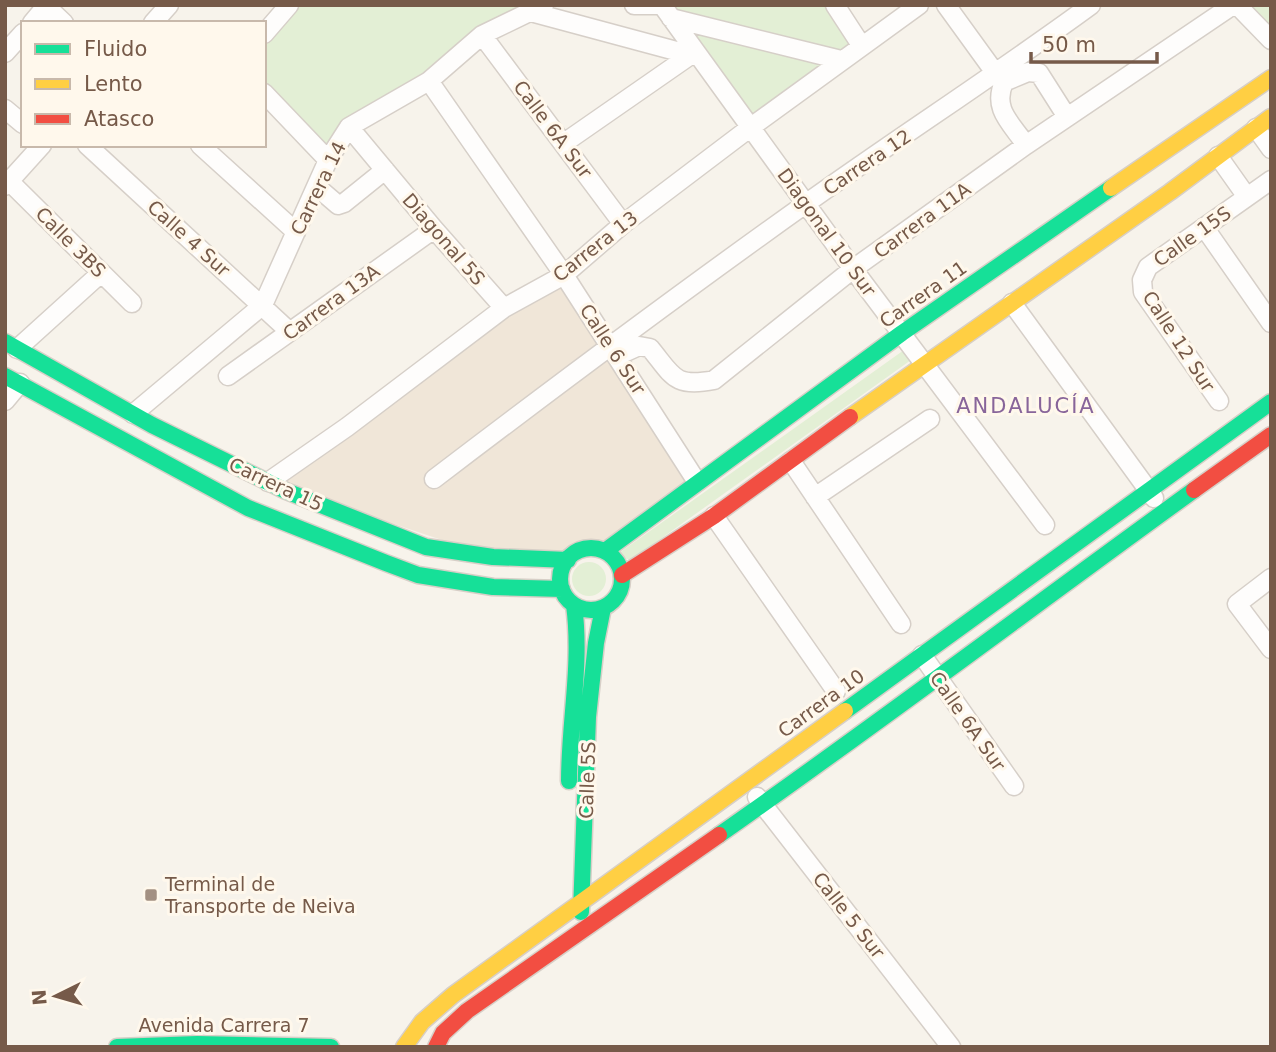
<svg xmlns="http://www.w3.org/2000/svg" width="1276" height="1052" viewBox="0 0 1276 1052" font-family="'DejaVu Sans',sans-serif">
  <rect width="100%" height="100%" fill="#f7f3eb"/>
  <path fill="#f0e6d8" d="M564,275L697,482L595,548L575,553L493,557L268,482Z"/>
  <path fill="#e3efd5" d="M289,5H544L349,126L328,160L264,93V34Z
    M678,5H828L853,43L752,121L702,54L675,7Z
    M1245,5H1271V32Z
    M904,350L911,360L631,560L623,558L619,553Z
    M572 579a17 17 0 1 1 34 0a17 17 0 1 1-34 0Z"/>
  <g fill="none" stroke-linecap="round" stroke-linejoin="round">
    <g stroke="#d6cfc8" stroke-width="21">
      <path id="street" d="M45,5L64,23
        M634,5H664
        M662,5L853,269L1045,525
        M835,5L861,45
        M946,5L996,74L1004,82L1028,72L1039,73L1067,117
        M1237,5L1271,40
        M531,12L691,55
        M671,18L841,60
        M32,23L47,5
        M153,23L169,5
        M264,34L289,5
        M482,35L623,224
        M5,53L23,33
        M429,81L564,275L697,482
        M1004,82C992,109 1011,123 1026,145
        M264,93L328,160
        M5,109L23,124
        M349,127L434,229L504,308
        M1256,128L1271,149
        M564,143L695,52
        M87,145L290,332
        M200,145L296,232
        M1218,156L1247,197
        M9,181L132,303
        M5,186L42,145
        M317,187L338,205L344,203L385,170
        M1204,227L1271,323
        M1012,303L1154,498
        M17,349L101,273
        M617,356L639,346L650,348C673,376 674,388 714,380L853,269L1026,145L1233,5
        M228,376L434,229
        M5,401L20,383
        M1219,401L1143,292L1142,280L1148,267L1271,180
        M133,414L263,305L328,160L349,127L429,81L482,35L544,5
        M791,461L901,624
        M434,479C556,386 679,294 804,205C899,137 997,74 1091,5
        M268,482L347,427L504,308L564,275L623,224L751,127L919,5
        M815,497L930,419
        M714,516L836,691
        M1271,578L1237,604L1271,649
        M922,655L1014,786
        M757,797L951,1047"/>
    </g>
    <g stroke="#d7cfc7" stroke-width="19">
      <path id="fast" d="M5,342L152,425L286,491L426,547L493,557L568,560
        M5,376L248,508L386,563L418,575L493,587L562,589
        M560 579a31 31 0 1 1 62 0a31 31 0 1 1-62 0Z
        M605,551L902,333L1111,188
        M845,711L1271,402
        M569,781C569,722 582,664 574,605
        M719,835C879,723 1035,605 1194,490
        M581,912L588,717L596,643L603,608
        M117,1047L197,1044L331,1047"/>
    </g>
    <g stroke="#d7cfc7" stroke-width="19">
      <path id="slow" d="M1111,188L1271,78
        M850,417L1170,192L1271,117
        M404,1047L422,1022L453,995L845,711"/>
    </g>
    <g stroke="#d7cfc7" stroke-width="19">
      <path id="jam" d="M1194,490L1271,435
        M622,575L714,516L850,417
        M436,1047L443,1033L467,1011L719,835"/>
    </g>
    <use href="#street" stroke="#fefdfc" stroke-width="18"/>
    <use href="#fast" stroke="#16e098" stroke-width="16"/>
    <use href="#slow" stroke="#ffcf43" stroke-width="16"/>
    <use href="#jam" stroke="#f24e42" stroke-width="16"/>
  </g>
  <rect fill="#a39082" stroke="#fff8ec" stroke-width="2.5" x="144" y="888" width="14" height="14" rx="3.5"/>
  <g text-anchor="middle" stroke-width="6" stroke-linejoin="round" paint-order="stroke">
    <g font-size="19" fill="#765a49" stroke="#fff8ec">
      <text transform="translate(553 129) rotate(53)" y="7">Calle 6A Sur</text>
      <text transform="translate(867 162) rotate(-34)" y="7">Carrera 12</text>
      <text transform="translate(318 188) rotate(-64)" y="7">Carrera 14</text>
      <text transform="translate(922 220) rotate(-36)" y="7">Carrera 11A</text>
      <text transform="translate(827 232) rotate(54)" y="7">Diagonal 10 Sur</text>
      <text transform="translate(1192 236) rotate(-35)" y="7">Calle 15S</text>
      <text transform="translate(189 238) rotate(42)" y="7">Calle 4 Sur</text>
      <text transform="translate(444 239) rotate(49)" y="7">Diagonal 5S</text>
      <text transform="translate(71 242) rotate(45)" y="7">Calle 3BS</text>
      <text transform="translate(595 246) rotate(-38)" y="7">Carrera 13</text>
      <text transform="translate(923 294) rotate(-35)" y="7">Carrera 11</text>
      <text transform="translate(331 302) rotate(-36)" y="7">Carrera 13A</text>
      <text transform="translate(1179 341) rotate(57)" y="7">Calle 12 Sur</text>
      <text transform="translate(613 349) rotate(57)" y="7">Calle 6 Sur</text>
      <text transform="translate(276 484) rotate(25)" y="7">Carrera 15</text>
      <text transform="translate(821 703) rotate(-36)" y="7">Carrera 10</text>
      <text transform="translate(968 721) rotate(55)" y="7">Calle 6A Sur</text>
      <text transform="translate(587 780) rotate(-88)" y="7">Calle 5S</text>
      <text transform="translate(849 915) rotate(52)" y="7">Calle 5 Sur</text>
      <text x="224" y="1032">Avenida Carrera 7</text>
    </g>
    <g font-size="19" fill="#765a49" stroke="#fff8ec" text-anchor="start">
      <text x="165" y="891">Terminal de<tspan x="165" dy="22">Transporte de Neiva</tspan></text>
    </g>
    <g font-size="21" letter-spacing="2" fill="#88659a" stroke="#fff8ec">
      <text x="1026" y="413">ANDALUCÍA</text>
    </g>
  </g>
  <rect width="1276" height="1052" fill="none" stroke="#765a49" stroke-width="14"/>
  <rect x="21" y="21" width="245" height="126" fill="#fff8ec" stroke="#c8b9ab" stroke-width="2"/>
  <rect x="35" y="44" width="35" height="10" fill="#16e098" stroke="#c8b9ab" stroke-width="2"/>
  <text x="84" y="56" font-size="21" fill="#765a49">Fluido</text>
  <rect x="35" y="79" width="35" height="10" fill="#ffcf43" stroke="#c8b9ab" stroke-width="2"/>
  <text x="84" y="91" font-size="21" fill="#765a49">Lento</text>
  <rect x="35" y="114" width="35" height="10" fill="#f24e42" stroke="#c8b9ab" stroke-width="2"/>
  <text x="84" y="126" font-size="21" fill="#765a49">Atasco</text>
  <g transform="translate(56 996) rotate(265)" stroke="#fff8ec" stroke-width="5" paint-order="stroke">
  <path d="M0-5L12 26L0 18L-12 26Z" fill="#765a49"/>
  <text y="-10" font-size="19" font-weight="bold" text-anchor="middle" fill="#765a49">N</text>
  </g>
  <path d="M1031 52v10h126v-10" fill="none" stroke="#765a49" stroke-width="3.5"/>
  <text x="1042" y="52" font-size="21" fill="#765a49" stroke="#fff8ec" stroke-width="5" paint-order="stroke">50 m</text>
</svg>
